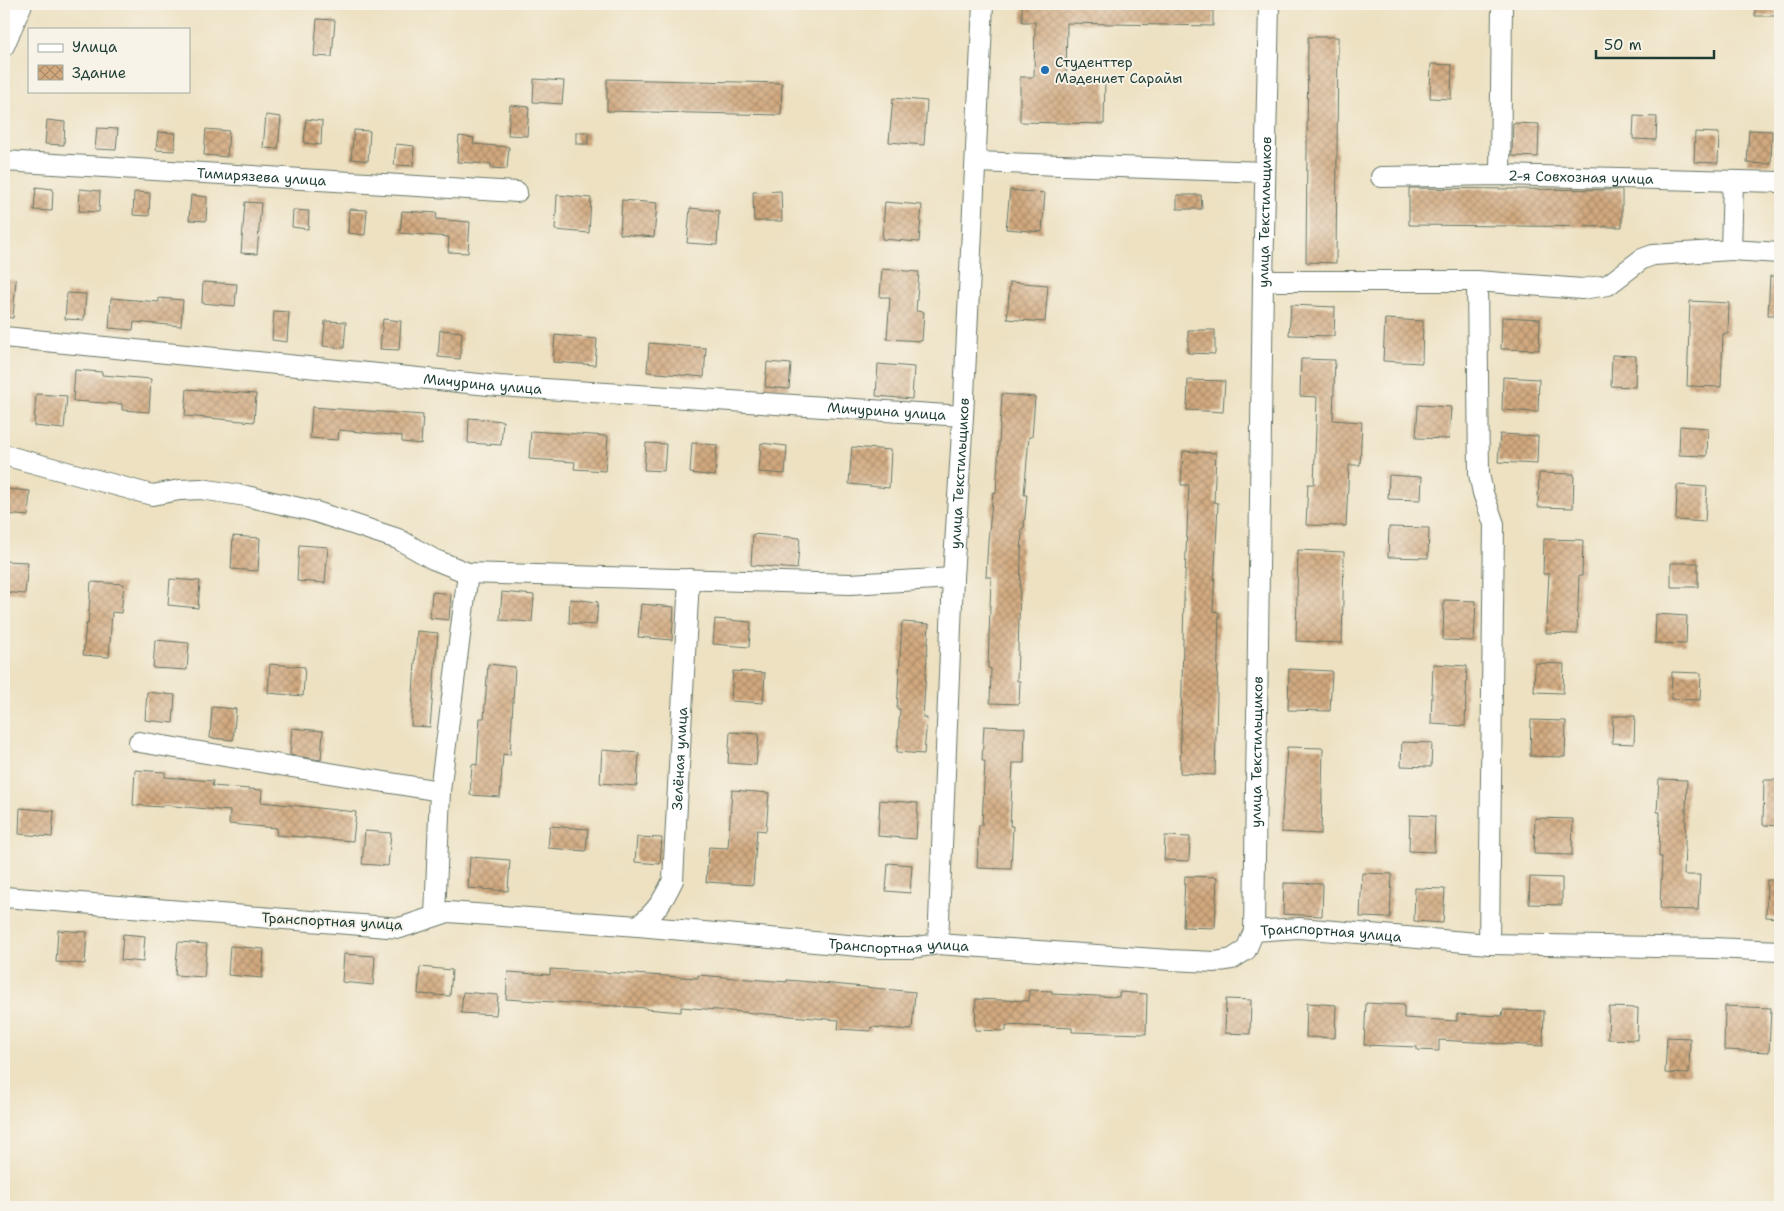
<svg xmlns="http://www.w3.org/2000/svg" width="1784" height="1211" viewBox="0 0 1784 1211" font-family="'Shantell Sans',sans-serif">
  <defs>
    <pattern id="building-cross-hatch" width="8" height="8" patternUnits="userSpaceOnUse" patternTransform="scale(1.25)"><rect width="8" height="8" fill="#d2a97f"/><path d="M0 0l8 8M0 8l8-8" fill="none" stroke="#aa8b69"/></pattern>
  </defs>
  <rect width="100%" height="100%" fill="#f7f3e8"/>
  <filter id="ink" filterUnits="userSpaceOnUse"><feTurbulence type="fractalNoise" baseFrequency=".02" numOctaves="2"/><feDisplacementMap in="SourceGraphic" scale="10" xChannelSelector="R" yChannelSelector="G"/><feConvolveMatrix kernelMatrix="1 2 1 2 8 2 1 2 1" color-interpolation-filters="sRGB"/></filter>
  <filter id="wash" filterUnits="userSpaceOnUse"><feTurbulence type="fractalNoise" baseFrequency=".0096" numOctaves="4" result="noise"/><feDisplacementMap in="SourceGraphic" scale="20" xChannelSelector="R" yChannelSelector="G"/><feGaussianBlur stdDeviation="1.12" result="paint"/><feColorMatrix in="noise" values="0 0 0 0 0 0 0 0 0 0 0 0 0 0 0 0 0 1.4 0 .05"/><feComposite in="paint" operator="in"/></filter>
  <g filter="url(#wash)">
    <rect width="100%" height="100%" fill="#ede1c2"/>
    <g id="blocks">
      <path fill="url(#building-cross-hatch)" d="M1022,4H1213V26L1067,23L1066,78L1105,79L1104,124L1020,122V77H1034L1035,22H1022Z
        M1755,4H1777L1776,16H1755Z
        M317,19L335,20L332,57L314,56Z
        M1308,37H1338L1336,263L1306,262Z
        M1431,64L1452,65L1451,99L1430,98Z
        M534,79L564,81L562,104L533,102Z
        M607,79L782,83L781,115L607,111Z
        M893,98L927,101L924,145L889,142Z
        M510,105L529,107L527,136L508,135Z
        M266,115L281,117L278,149L263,148Z
        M1634,116L1657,117L1656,140L1633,139Z
        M306,119L322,121L321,145L304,143Z
        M47,120L65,122L64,145L45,144Z
        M1513,123L1539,124L1538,157L1512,156Z
        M97,128L118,129L116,150L95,149Z
        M206,129L229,131L227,157L204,155Z
        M354,130L370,131L368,161L351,159Z
        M1749,130L1772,131L1771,164L1747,163Z
        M158,132L176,133L174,151L156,150Z
        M576,132H588V144H576Z
        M1695,132L1719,133L1718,163L1694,162Z
        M459,136L474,138L473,144L509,147L507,169L491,168V164L457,162Z
        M396,144L414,146L413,166L394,165Z
        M36,187L53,189L52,211L34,210Z
        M1409,188L1622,190V227L1409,225Z
        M80,189L100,191L99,212L79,211Z
        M1010,190L1045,193L1042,232L1006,229Z
        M781,191L782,221H754L753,192Z
        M134,192L150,193L149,216L133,215Z
        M191,195L207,197L206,221L189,220Z
        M557,195L591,198L589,233L555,230Z
        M1177,195H1201L1202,209H1177Z
        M622,200L657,203L654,237L620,234Z
        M245,202L261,203L257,254L241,253Z
        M885,202L922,205L919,242L882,239Z
        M690,208L719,211L717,245L687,243Z
        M349,209L367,210L365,235L348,233Z
        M293,210L309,211L308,229L292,227Z
        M402,211L437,213L436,219L470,222L468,253L448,252L449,237L400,233Z
        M882,269L919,272L916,311L924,312L922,341L887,339L890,297H880Z
        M1770,276H1780V315H1768Z
        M4,279L16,280L13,318L4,317Z
        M203,282L237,284L235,306L202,303Z
        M1010,282L1048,285L1045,322L1007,319Z
        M67,293L86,294L84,320L65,319Z
        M111,298L159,302V298L183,300L181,326L134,322L133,330L109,328Z
        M1690,301L1729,303L1728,334H1723L1721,387L1687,386Z
        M1291,305L1335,307L1334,336L1289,335Z
        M274,311L289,312L287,342L272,340Z
        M1502,317L1540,319L1539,350L1501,349Z
        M383,319L401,321L399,350L380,349Z
        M1385,319L1423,321L1422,363L1383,361Z
        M325,321L346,322L344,348L323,346Z
        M440,330L462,332L460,359L438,357Z
        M1188,330H1215V354L1188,353Z
        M555,335L597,339L595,365L553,362Z
        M649,343L706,348L704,377L647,372Z
        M1612,355L1636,356L1635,387L1611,386Z
        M1301,359L1335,360L1333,420L1362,422L1360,465H1349L1346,526L1306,525L1308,484H1314L1317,397L1300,396Z
        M767,362L791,364L789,389L765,387Z
        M878,364L914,367L912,399L876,396Z
        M75,370L102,372V375L151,379L149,412L122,410V404L73,401Z
        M1503,377L1539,379L1538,412L1502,410Z
        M1188,380L1225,381L1223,412L1187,410Z
        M187,389L256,394L254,422L185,416Z
        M36,394L67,396L64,429L34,426Z
        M1002,394L1035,397L1032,437H1029L1024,495H1027L1024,528H1022L1017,681H1020L1019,704L990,703L991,669L988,668L991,577H986L988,541L993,492L996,493Z
        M1418,405L1451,407L1449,439L1416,438Z
        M312,407L423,415L421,444L402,442V436L339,430L338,440L310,438Z
        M469,418L503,421L501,445L468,443Z
        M1680,426L1708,428L1707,456L1679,455Z
        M531,431L608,436L605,471L574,469L575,462L529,459Z
        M1500,434L1538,436L1537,464L1498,462Z
        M646,443L666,444L664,471L644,470Z
        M692,443L717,445L715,476L690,473Z
        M761,443L787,446L785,474L759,472Z
        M852,447L891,450L889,488L849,484Z
        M1183,451L1216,453L1214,502L1218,503L1213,611L1219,612L1215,775L1180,773L1184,598L1189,485H1181Z
        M1539,473L1574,474L1573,508L1538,507Z
        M1389,475L1422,477L1421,500L1388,499Z
        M1677,485L1707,487L1705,522L1676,520Z
        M7,489L30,491L28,516L5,514Z
        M1389,527L1429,528L1428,558L1388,557Z
        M753,534L800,538L797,569L751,565Z
        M233,536L260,538L258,571L231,569Z
        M1544,539L1583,540L1582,576H1579L1577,634L1546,633L1549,574H1543Z
        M299,545L328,547L325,583L297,581Z
        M1298,550L1344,552L1342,643L1296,641Z
        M4,561L28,562L25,594L4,592Z
        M1671,563H1698V587H1671Z
        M170,579L200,581L198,608L168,605Z
        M91,582L124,584L121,613L112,612L109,657L83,655L86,624H88Z
        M432,592L451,594L449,620L430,618Z
        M502,592L534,595L532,622L500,620Z
        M570,599L598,602L596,625L569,623Z
        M1444,600L1476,601L1474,641L1443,640Z
        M641,604L674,607L672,640L638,637Z
        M1656,614L1687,616L1686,644L1655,643Z
        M715,619L751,622L749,647L713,644Z
        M902,622L929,624L923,718H927L924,754L897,752L900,709H897Z
        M417,631L438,633L430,727L411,726Z
        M155,640L189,643L187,670L153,668Z
        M1535,663L1564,664L1563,693L1534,692Z
        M270,664L305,667L303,696L268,693Z
        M488,664L515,667L510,755L503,754L500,797L470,795L472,764L477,765L480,718H484Z
        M1433,664L1467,666L1465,726L1431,724Z
        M1289,669L1332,671L1330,711L1288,710Z
        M733,671L765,673L763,703L731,701Z
        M1672,672L1701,673L1700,700L1671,699Z
        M147,692L175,695L173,723L145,720Z
        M212,707L236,709L233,740L210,738Z
        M1613,716H1635L1634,744L1612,743Z
        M1531,720L1566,721L1565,757L1530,756Z
        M984,726L1025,728L1024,763H1013L1010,826H1013L1011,869L977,868L979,825H982L985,761H982Z
        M292,728L323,731L321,760L290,755Z
        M730,732L759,734L756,765L728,763Z
        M1402,742L1432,743L1431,767L1401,766Z
        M1287,747L1323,748L1321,834L1281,832Z
        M602,750L639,753L637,786L600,783Z
        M135,770L165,772V777L213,781L212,786L262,790L261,802L356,812L353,841L276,835L277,828L229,824L230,811L163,805L162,807L133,805Z
        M1659,779L1687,780L1684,875H1700L1698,910L1660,909L1662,857H1659L1660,812H1657Z
        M1764,780H1780V826L1763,825Z
        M732,790L769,793L766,831L757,830L753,885L706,882L709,847L728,848Z
        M880,800L918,803L916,839L878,836Z
        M20,808L54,811L52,837L19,834Z
        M1410,815L1435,816L1434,852L1409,851Z
        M1535,818L1573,819L1572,855L1534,854Z
        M550,826L588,829L586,851L548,848Z
        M365,831L391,833L388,866L362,864Z
        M1165,836L1190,837L1189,861L1164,860Z
        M637,837L662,838L660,864L635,862Z
        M470,857L510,860L508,891L468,888Z
        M888,863L912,865L910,893L886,891Z
        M1362,873L1392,874L1390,918L1360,917Z
        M1185,876L1217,877L1215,928L1183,927Z
        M1530,877L1562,878V905L1529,904Z
        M1767,880H1780V918L1766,917Z
        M1284,883L1323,884L1322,916L1283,914Z
        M1415,888L1445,889L1443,923L1414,921Z
        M58,930L87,932L85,964L56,962Z
        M123,934L145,936L143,962L121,960Z
        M178,942L207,944L204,977L175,975Z
        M230,946L264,949L262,978L228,975Z
        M344,954L375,956L373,985L342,982Z
        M420,967L452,970L450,996L418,994Z
        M550,969L698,978V975L787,982V980L822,983L915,992L912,1030L871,1027V1031L838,1029L839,1020L681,1007V1012L646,1009L647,1008L506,999L508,972L550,975Z
        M1029,990L1052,991V994L1119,997V992L1147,994L1146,1034L1072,1032V1028L1006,1025V1031L975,1030L976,999L1029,1001Z
        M463,992L498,995L496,1015L461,1013Z
        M1226,999L1251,1000L1250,1034L1225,1033Z
        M1307,1003L1336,1005L1335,1038L1306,1037Z
        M1366,1003L1404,1005V1018L1457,1021V1014L1502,1016L1503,1010L1544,1011L1543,1046L1439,1040V1051L1417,1050V1047L1364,1045Z
        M1725,1006L1771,1008L1769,1052L1724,1050Z
        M1609,1007L1638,1008L1637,1040L1608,1039Z
        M1667,1037L1690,1038L1689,1074L1665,1073Z"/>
    </g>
  </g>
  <g filter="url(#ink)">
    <use href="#blocks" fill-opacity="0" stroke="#677666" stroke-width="1"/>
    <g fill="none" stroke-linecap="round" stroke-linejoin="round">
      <g stroke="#677666" stroke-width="22">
        <g id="minor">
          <path d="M4,46L22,4"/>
          <path id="s1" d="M4,161L517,192"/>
          <path d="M976,162L1265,172"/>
          <path d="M1500,175L1502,4"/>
          <path id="s2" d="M1381,177L1500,175L1780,182"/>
          <path d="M1731,250L1780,253"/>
          <path d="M1263,281H1477"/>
          <path id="s3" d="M4,337L499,386L963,416"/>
          <path d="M4,455L152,495L180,490L201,489L246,496L313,511L398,539L433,559L468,573L850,584L953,578"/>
          <path d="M139,742L440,791"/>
          <path id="s4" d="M4,897L400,928L448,912L638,926L881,948H911L938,944L1170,960L1215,962L1232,959L1246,950L1254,931L1299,928L1489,944L1713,948L1780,951"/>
          <path d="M435,916L440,791L468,573"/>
          <path id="s5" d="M638,926C656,912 663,901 673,880L689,579"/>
          <path id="s6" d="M1254,931L1263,281L1269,4"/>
          <path id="s7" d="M938,944L953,578L963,416L983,4"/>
          <path d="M1489,944L1494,524L1483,493L1479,474L1477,281L1582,289L1608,285L1642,259L1653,255L1731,250L1733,181"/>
        </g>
      </g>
      <use href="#minor" stroke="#fff" stroke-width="20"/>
    </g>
  </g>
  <circle fill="#1f6fb2" stroke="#f7f3e8" stroke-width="2" cx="1045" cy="70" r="5"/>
  <g text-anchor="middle" stroke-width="4" stroke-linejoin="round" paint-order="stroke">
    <g font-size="14" fill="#1f3d34" stroke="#f7f3e8" text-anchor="start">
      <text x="1055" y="67">Студенттер<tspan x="1055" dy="16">Мәдениет Сарайы</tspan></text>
    </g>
    <g font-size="14" fill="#1f3d34" stroke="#f7f3e8">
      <text dy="5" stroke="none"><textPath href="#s1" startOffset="258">Тимирязева улица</textPath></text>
      <text dy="5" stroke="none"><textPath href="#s2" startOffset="200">2-я Совхозная улица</textPath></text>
      <text dy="5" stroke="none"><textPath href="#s6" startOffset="719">улица Текстильщиков</textPath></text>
      <text dy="5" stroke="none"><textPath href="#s3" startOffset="481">Мичурина улица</textPath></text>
      <text dy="5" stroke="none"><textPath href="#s3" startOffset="886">Мичурина улица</textPath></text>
      <text dy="5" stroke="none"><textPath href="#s7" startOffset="471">улица Текстильщиков</textPath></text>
      <text dy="5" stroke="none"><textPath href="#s6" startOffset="179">улица Текстильщиков</textPath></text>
      <text dy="5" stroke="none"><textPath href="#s5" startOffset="180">Зелёная улица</textPath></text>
      <text transform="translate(332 921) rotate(3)" y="5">Транспортная улица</text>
      <text dy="5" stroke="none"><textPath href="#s4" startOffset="1349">Транспортная улица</textPath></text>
      <text dy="5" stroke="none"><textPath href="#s4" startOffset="900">Транспортная улица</textPath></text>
    </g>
  </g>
  <rect width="1784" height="1211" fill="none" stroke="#f7f3e8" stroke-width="20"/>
  <rect x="28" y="28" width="162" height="65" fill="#f7f3e8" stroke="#a1aaa0"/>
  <rect x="38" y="44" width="25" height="8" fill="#ffffff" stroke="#a1aaa0"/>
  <text x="72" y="52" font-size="15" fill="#1f3d34">Улица</text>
  <rect x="38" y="65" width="25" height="15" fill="url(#building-cross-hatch)" stroke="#a1aaa0"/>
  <text x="72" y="78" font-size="15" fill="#1f3d34">Здание</text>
  <path d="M1596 50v8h118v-8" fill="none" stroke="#1f3d34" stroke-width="2.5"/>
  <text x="1604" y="50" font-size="15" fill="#1f3d34" stroke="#f7f3e8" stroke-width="4" paint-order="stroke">50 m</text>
</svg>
